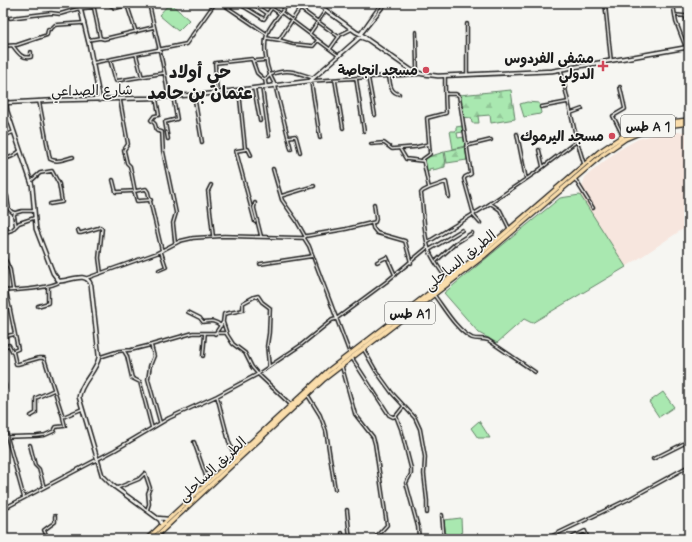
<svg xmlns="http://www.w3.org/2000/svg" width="692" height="542" viewBox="0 0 692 542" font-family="Mynerve,'Playpen Sans Arabic',sans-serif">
  <defs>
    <pattern id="forest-firs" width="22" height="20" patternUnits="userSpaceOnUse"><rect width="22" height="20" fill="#a9e8b0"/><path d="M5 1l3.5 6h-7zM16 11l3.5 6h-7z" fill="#91c697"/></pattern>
  </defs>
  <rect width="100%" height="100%" fill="#f6f6f2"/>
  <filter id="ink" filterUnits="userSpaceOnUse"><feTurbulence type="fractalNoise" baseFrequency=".025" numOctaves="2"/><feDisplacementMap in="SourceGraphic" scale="8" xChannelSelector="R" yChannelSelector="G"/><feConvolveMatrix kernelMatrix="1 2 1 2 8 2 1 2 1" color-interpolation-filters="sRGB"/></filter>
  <g filter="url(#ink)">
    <path fill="#f7e6de" d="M689,131V225L626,267L580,195L585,177L617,151L638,139L657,134Z"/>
    <path fill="#a9e8b0" stroke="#628266" d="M170,3L189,20L178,31L159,15Z
      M527,102L539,103L541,113L540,114L524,117L520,104Z
      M462,126L463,132L457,133L458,138L464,137L465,146L453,149L450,131H456V127Z
      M580,195L626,267L532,323L524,319L497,343L479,333L444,293L560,198Z
      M663,392L674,407L659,417L649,402Z
      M479,421L490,438H478L471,428Z
      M461,518L462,539H446L444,520Z"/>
    <path fill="url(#forest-firs)" stroke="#628266" d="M511,90L515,119L491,123L490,115L478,116L479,123H472L471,118L463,117L459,95Z
      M465,147L467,160L447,163L445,151Z
      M444,152L446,164H445V167L433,170V168L429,169L430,171L427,172L425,158Z"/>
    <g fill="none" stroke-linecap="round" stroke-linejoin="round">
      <g stroke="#1c1c1c" stroke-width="4.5">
        <path id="minor" d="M59,3L65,4L73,3
          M93,3L100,38
          M149,3C155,34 165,65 168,97
          M221,3L267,34
          M238,3L264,19L275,3
          M252,3L268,14
          M265,3L280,14
          M605,3L611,61
          M673,3L676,22L686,48
          M108,4L116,8L123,6
          M94,5L113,4L123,6L138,3
          M127,5L136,32
          M114,8L123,3
          M282,13L339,56
          M675,15L685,16L689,26
          M10,18L51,13L60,14L77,9L94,7
          M467,24V75
          M416,32L417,72
          M310,33L326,10
          M360,34L382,3
          M361,34L386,3
          M266,38L279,40L299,10H302L339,37
          M88,40L100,38L104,39L154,27
          M279,40L293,44L313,46L318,40
          M3,46L17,45L47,35L48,29H51L55,25L83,23
          M13,46C18,53 22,59 31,57V52
          M330,49L340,35L352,29
          M136,54L142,77
          M110,60L116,81L164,73
          M254,61L266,60
          M92,63L186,44L215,3
          M389,76C390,84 390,92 399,94
          M445,76C445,89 445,100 446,113L427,118L430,154L423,159L429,188L423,191L421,193C424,211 423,232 429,250C433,261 441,270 447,280
          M368,77L375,115
          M356,78L364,131
          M335,80L343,128
          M310,81L420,74
          M311,81L320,138
          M266,86L265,80L270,75C266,64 263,46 267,34C269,26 283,11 288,3
          M262,87L269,136
          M620,87L625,109L613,116L623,136
          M254,88L260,121
          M239,90L245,148
          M217,93L215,63L252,59L257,73L265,80
          M445,94H456L459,96L471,174L465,177L464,179L474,215
          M194,95L202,142
          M156,98L159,115L154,116L151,120L155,124L157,131L162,132L163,151L176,213L173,223L175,242
          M120,100L128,144L124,150L127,163L130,166L135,191L146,189L148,192L162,251L161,252L166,267L159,270
          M39,101L50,159C57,163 65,159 73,157
          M541,107L568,102
          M571,113L582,109
          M517,134L526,179
          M3,136L14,132
          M288,137L295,136L296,137L300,152
          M168,139L165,122L177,119L173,96
          M577,141L584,164
          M371,144L384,143L392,149L416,147L429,144
          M466,146L491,140
          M291,149L275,85L270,75C287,68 296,72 313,78
          M400,149L406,159L423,161
          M539,150L543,167
          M251,155L248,149L236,151L255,222
          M3,157C10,160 15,154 20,151
          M273,169L282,200L296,220L305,236
          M575,179L593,208
          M113,180L116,192L135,191
          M31,181L40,173L52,171L59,184L62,202L50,204
          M211,185L208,191L213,236
          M429,188L446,182L449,197
          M134,191L137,201L151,200
          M7,196L9,209L12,212L15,213
          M281,196L314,186
          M255,203L254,208L261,236
          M490,203L500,210L509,228
          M473,215L480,223
          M372,223L373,228L377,233L405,241L411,263
          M3,225L6,226L7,231
          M16,226L14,215L15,213L22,211H34
          M78,230L79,233H81L98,228L100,227L102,229L99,258L101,273
          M3,233L12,230L19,223L34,218
          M3,237L5,259L10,270L13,290
          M304,238L306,236L346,229L375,222L376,219L374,204
          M428,242L485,207L535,173L577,141L561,70
          M429,250L462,230
          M377,262L387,257L395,275
          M435,262L456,243L472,233
          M260,264L313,256
          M87,278L157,253L180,241L193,238L224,236L304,238L309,246L350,354
          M6,290L18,349L13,351L16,364H18L39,358H44L63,417L82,409
          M3,291C17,290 50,289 61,281
          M434,295C444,308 457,331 472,338C477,340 482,338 488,340L535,372
          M38,306L48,303V286
          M188,312L200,318L203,322C211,321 215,320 221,326
          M223,322L227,334
          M215,334L223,322L224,314L243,310V303L254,297L258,296L262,302L270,308L269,333L267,346L269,366
          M3,337L15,334
          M151,345L154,356L150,366L148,379L160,422
          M3,347L9,345L12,351H13
          M364,350L376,371L392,393L415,418L420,429L425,457L424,474L427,501V513
          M124,351L127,356L132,378L140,382L152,428
          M203,356L205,333
          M100,357L119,351L131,350L151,345L193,333H226L233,344L245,353L252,367L258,374L290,404
          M352,358L389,415L393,417L396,416
          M342,367L355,414L373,437L375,444L387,525L374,539
          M3,391L5,389V385
          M307,394L320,415L326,431L335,489
          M217,396L229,442L235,457
          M404,406L396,416L401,429L411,468V474L406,483L418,527L419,539
          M3,409V412
          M31,416L36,413V398L54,390
          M3,422L24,498
          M7,437L37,436L45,435L54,431L56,427L65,426L63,418
          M194,442L208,482
          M30,445L35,465L39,469L44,487
          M653,459L689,441
          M117,488L139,479L145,473L150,488L148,493L149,504L147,510
          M3,509L115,450L169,418L217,396L258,374L301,345L332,320L336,319L386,282L428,247
          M347,510L350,539
          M442,515L444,539
          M342,533L343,539
          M48,539L44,530L55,522V516
          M546,539L629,499L689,466
          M569,539L585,531L588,539"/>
      </g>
      <g stroke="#1c1c1c" stroke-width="5.5">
        <path id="tertiary" d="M79,3L89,44L100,100
          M316,3L356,32L360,34
          M362,35L368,40L411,70L422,74L438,76L552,71L689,47
          M3,103L62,100L150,98L207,94L310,81L360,37L368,40
          M6,103L7,111L32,185L36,229L53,273L59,281C69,282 86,270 91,285L99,357C96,372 81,382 79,397L102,475L112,485L160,520L162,525
          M157,518L168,519"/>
      </g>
      <g stroke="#1c1c1c" stroke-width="6">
        <path id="trunk" d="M147,539L328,371L483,252L599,152L623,136L639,129L662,123L689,120
          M153,539L324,379L485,255L602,155L625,139L644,131L657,127L689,123"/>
      </g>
      <use href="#minor" stroke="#f6f6f2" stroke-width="1.5"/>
      <use href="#tertiary" stroke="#f6f6f2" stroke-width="2.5"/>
      <use href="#trunk" stroke="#faddab" stroke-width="3.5"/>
    </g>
  </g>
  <g fill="#d1495b" stroke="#f6f6f2" stroke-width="1.5">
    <path d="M601 60h4v4h4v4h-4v4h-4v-4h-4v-4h4z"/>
    <circle cx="426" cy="70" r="4"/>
    <circle cx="612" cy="136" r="4"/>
  </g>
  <g text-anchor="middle" stroke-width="3" stroke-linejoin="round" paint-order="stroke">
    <g fill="#f6f6f2" stroke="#5d5d5c" stroke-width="1">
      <rect x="621" y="115" width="54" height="22" rx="3"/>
      <rect x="385" y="302" width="50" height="22" rx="3"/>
    </g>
    <g font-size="13" font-weight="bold" fill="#1c1c1c">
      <text x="648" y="131">طس A 1</text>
      <text x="410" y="318">طس A1</text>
    </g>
    <g font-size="14" font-weight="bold" fill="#1c1c1c" stroke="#f6f6f2" text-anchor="end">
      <text x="594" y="63">مشفى الفردوس<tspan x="594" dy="16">الدولي</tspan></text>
      <text x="418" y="75">مسجد انجاصة</text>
      <text x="604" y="141">مسجد اليرموك</text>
    </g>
    <g font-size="14" fill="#1c1c1c" stroke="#f6f6f2">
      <text transform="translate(92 90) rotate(-1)" y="5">شارع الصداعي</text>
      <text transform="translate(460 260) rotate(-39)" y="5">الطريق الساحلى</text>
      <text transform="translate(212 469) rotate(-43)" y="5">الطريق الساحلى</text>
    </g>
    <g font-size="18" font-weight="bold" fill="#1c1c1c" stroke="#f6f6f2">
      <text x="200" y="78">حي أولاد<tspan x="200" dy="21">عثمان بن حامد</tspan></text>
    </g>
  </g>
  <rect width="692" height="542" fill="none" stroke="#f6f6f2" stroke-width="16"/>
  <rect x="8" y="8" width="676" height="526" fill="none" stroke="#1c1c1c" stroke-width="1.5" filter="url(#ink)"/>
</svg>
